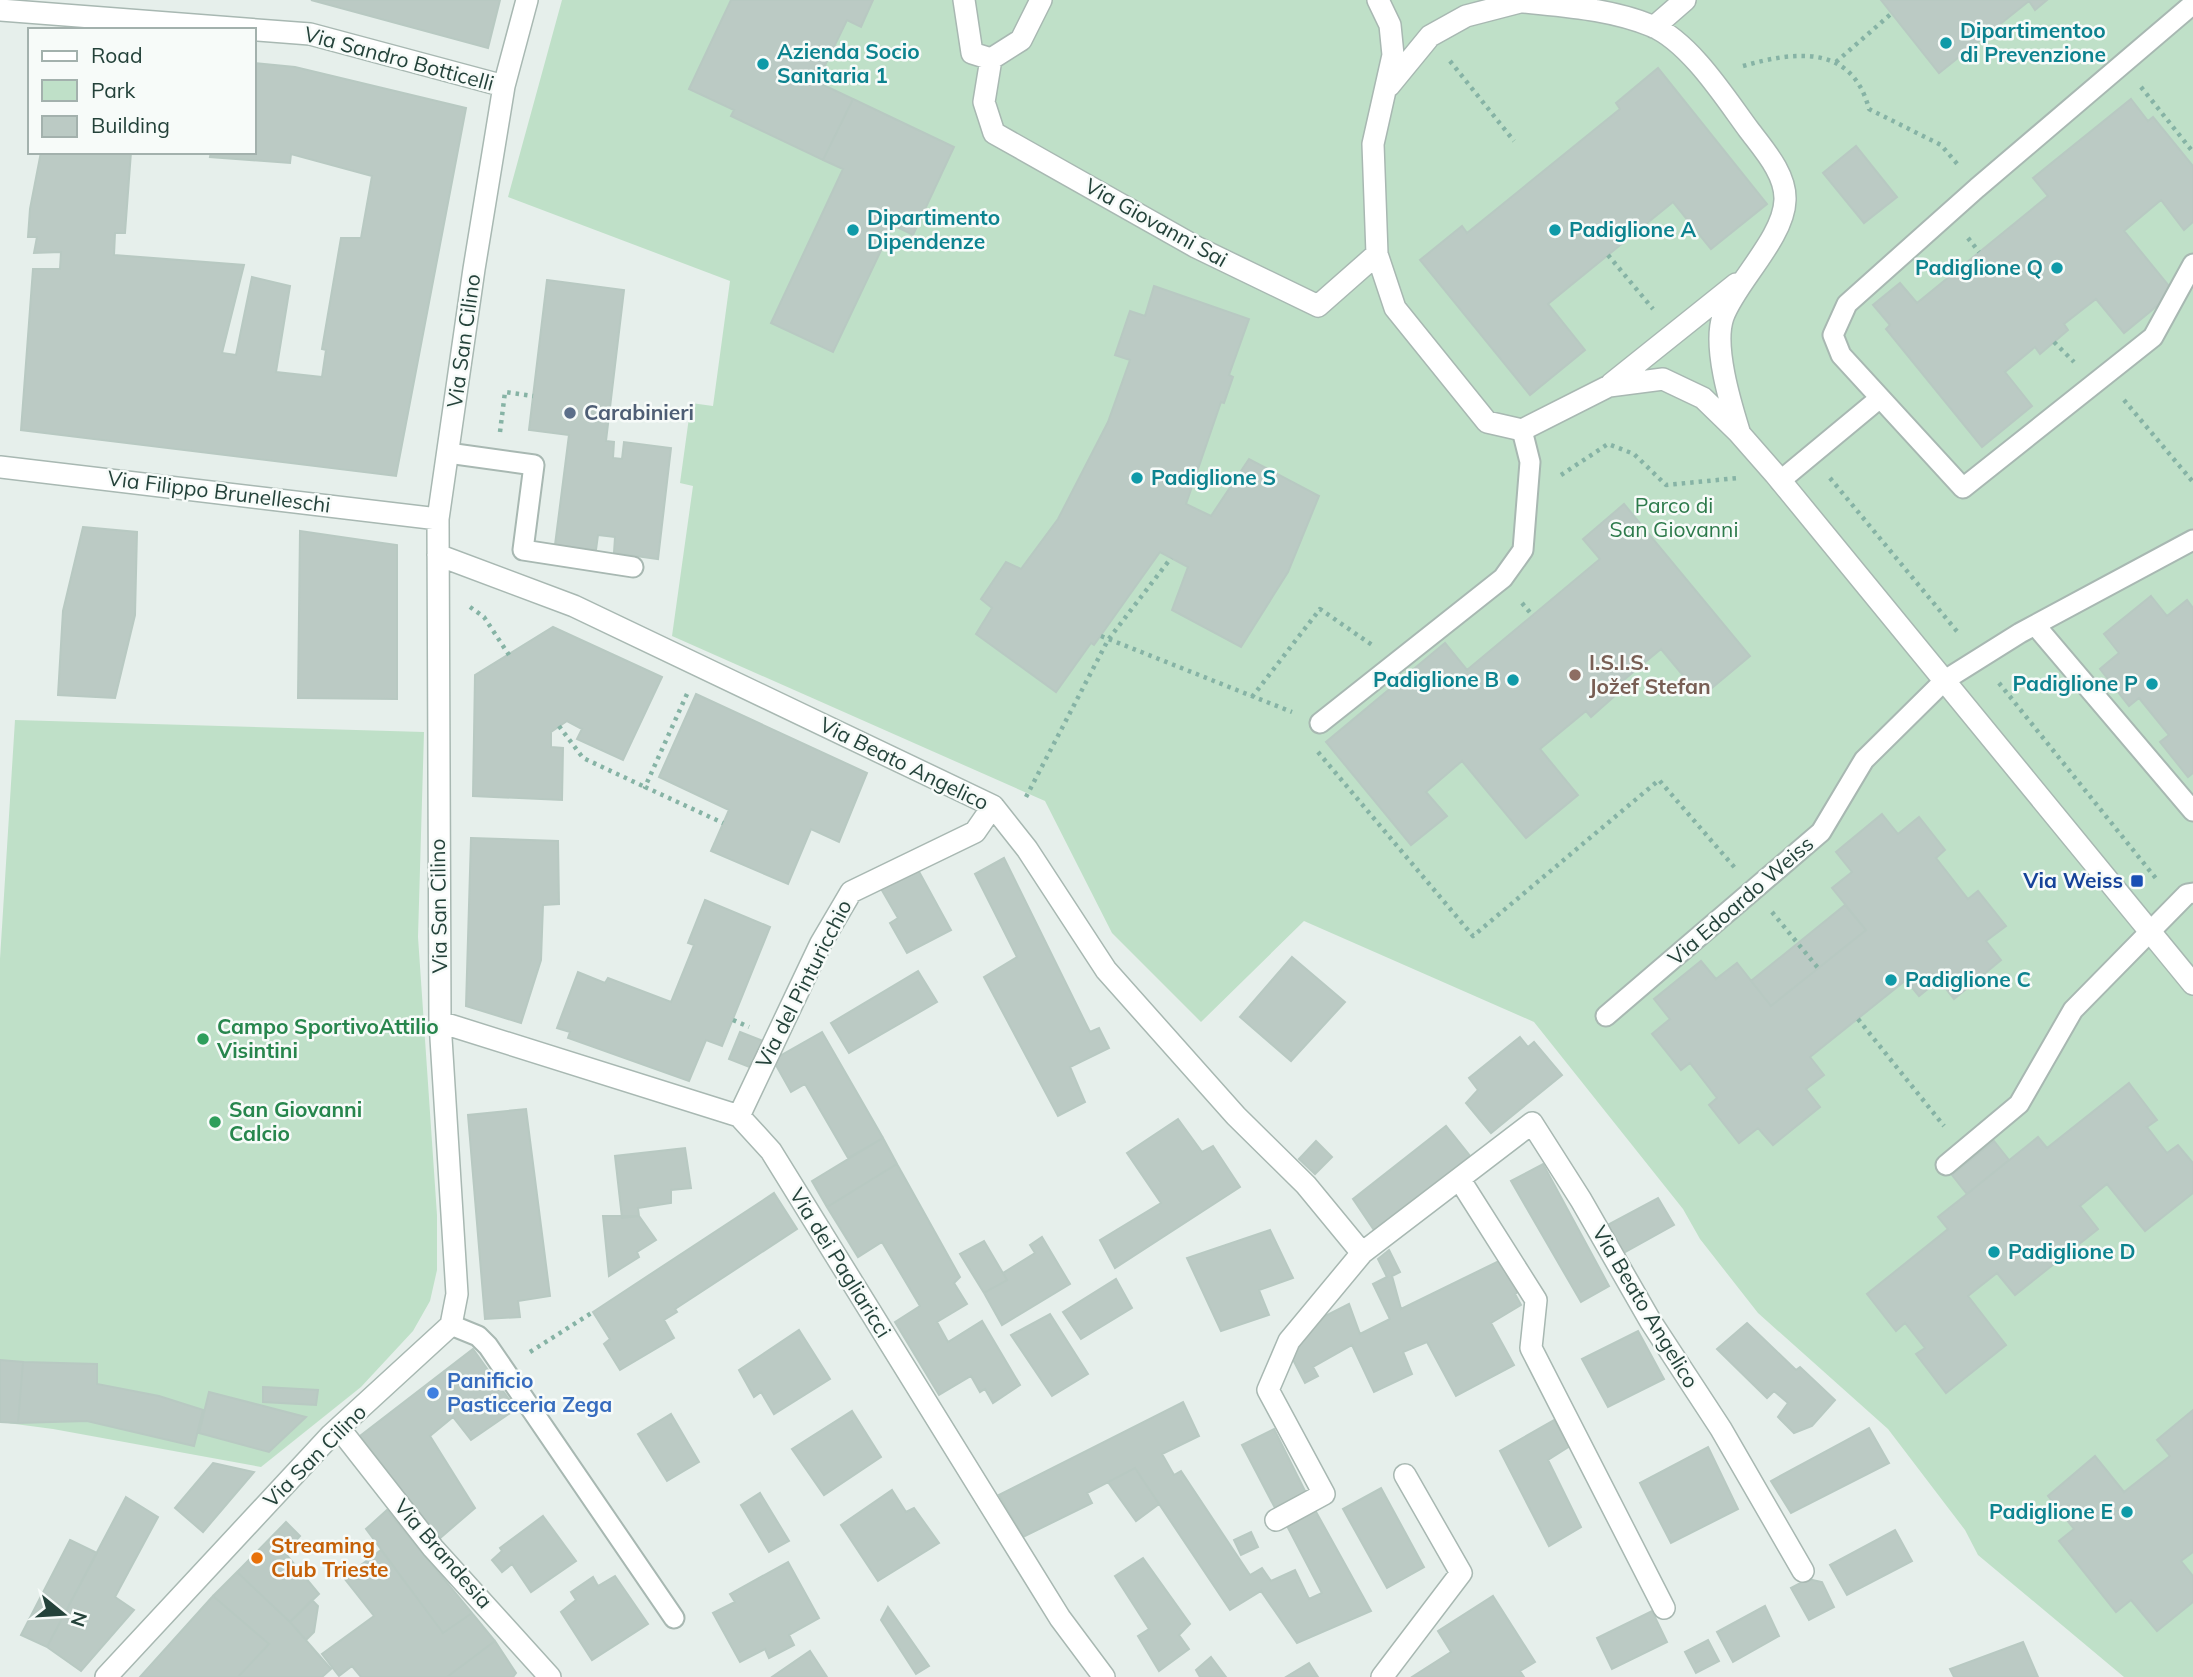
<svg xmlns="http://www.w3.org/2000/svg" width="2193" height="1677" viewBox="0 0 2193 1677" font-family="Mulish,sans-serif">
  <rect width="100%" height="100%" fill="#e6efeb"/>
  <path fill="#bfe0c8" d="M562,0H2193V1677H2124L1978,1555L1965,1530L1888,1429L1758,1313L1700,1239L1683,1209L1534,1022L1304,921L1201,1022L1112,933L1045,801L672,636L693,486L680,483L691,403L713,406L730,281L508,197Z
    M15,720L424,732L418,937L437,1215V1270L430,1301L413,1331L361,1387L261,1467L53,1429L0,1422V959Z"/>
  <path fill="#bbcac4" stroke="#b8c9c2" stroke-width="2" d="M311,0H500L488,48Z
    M731,0H873L861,27L847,20L817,82L853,99L823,160L731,116L734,110L689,89Z
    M1881,0H2047L2035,10L2029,1L1939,73Z
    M254,63L295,67L466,108L396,476L21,430L33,269H60L61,252L34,253L37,237H28L30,209L41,152H131L125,233H115L114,255L244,265L222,353L236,355L252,277L290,286L276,372L322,377L326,350L322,349L341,238H361L372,176L291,154L290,163L210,157L211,152H254Z
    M1658,68L1767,204L1711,249L1673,202L1548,304L1585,350L1530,395L1420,260L1462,226L1467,233L1620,109L1616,103Z
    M853,99L954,147L913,235L893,225L833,352L771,323L843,169L823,160Z
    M2131,99L2148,121L2153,117L2193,166V222L2184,230L2161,200L2124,231L2174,292L2124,333L2096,299L2064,324L2068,330L2040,354L2035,347L2005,372L2032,406L1982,447L1886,329L1890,325L1873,305L1900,283L1917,303L2048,196L2033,178Z
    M1856,146L1897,197L1864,223L1823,173Z
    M547,280L624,290L606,441L614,442L613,458L622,459L624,442L671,448L658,559L614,553L615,537L598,535L596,550L555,545L569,435L529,430Z
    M1154,286L1249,319L1229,375L1233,377L1224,403L1221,402L1186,504L1211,516L1249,459L1319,496L1288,572L1241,647L1172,610L1188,567L1160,552L1094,645L1091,643L1056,692L976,634L992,608L981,599L1006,562L1021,569L1058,519L1108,422L1130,360L1115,355L1130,311L1145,316Z
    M1624,504L1750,656L1701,697L1661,649L1613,689L1617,694L1591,717L1586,711L1540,749L1578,795L1526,838L1462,761L1426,792L1447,816L1411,845L1326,742L1445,643L1467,670L1600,559L1583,539Z
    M83,527L137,532L135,615L115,698L58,695L63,611Z
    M300,531L397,545V699L298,698Z
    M2151,596L2167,616L2187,600L2193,608V773L2188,777L2160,742L2169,735L2139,698L2129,706L2100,669L2119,653L2104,634Z
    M553,627L662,677L623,760L577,739L582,729L567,721L551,732V747L563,748L562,800L473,796L475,675Z
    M696,694L867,773L839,842L811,829L788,884L711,851L729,810L659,777Z
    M1882,814L1898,834L1919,817L1945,850L1936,858L1968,899L1978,891L2006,926L1986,941L2001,960L1954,999L1939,980L1919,996L1906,980L1810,1057L1824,1075L1806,1089L1820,1107L1773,1145L1758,1128L1739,1143L1709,1105L1717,1098L1690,1063L1681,1070L1652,1034L1670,1019L1654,999L1701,961L1716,979L1737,963L1771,1006L1866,930L1832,888L1852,872L1836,852Z
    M471,838L558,841L559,904L543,905L541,960L521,1023L466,1006Z
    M1004,858L1090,1032L1099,1028L1109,1048L1070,1067L1085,1102L1058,1116L984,977L1017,957L975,874Z
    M917,868L951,930L907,953L890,923L898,918L880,887Z
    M705,900L770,927L722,1046L706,1040L689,1081L568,1038L570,1032L557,1028L578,972L605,983L608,978L671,1002L694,945L688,943Z
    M1845,905L1866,930L1771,1006L1751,981Z
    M1292,957L1345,1002L1291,1061L1240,1017Z
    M918,971L937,1002L849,1053L831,1023Z
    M740,1032L763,1041L752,1068L729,1059Z
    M822,1032L883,1138L848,1158L805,1084L791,1092L773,1060Z
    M1520,1037L1528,1047L1534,1042L1562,1075L1491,1133L1466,1103L1478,1090L1469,1078Z
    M2129,1083L2157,1120L2147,1127L2167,1153L2178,1145L2193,1163V1193L2145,1231L2107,1184L2080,1206L2098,1229L2015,1295L1997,1273L1968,1296L2006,1345L1946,1393L1916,1354L1925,1348L1905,1323L1896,1331L1867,1294L1948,1229L1938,1217L1967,1194L2038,1137L2047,1148Z
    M526,1109L550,1296L518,1301L520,1317L485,1319L468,1115Z
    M1178,1119L1202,1152L1213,1146L1240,1187L1115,1268L1100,1240L1161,1203L1127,1153Z
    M1446,1126L1471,1157L1438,1185L1374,1230L1353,1199Z
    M883,1138L897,1164L827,1207L812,1181Z
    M1316,1141L1332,1157L1315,1174L1299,1159Z
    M1994,1141L2009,1160L1967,1194L1952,1175Z
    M685,1148L691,1188L671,1190V1203L638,1208L639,1216L622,1218L615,1156Z
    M897,1164L960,1277L954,1283L967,1304L937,1322L948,1342L982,1321L1020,1385L993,1403L985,1389L980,1392L971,1376L939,1395L895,1322L920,1306L882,1242L858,1257L827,1207Z
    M1543,1164L1609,1286L1581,1302L1511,1181Z
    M774,1193L797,1229L675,1309L677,1312L664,1320L674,1338L620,1370L604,1344L610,1339L593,1312Z
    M1658,1198L1674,1225L1620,1255L1604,1227Z
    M603,1216H639L656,1240L637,1252L639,1257L609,1276Z
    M1270,1230L1293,1278L1259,1290L1269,1315L1221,1331L1187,1258Z
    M1042,1237L1070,1284L1002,1325L984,1293L1007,1280L1003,1273L1035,1253L1030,1245Z
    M984,1241L1007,1280L984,1293L960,1254Z
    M1389,1250L1400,1272L1392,1276L1401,1309L1501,1260L1518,1292L1515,1294L1521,1305L1491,1323L1514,1365L1456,1396L1427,1342L1403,1352L1412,1374L1374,1392L1352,1345L1313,1367L1318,1376L1305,1383L1289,1352L1325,1316L1349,1304L1360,1334L1390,1319L1373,1284L1387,1277L1378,1259Z
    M1116,1279L1132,1308L1081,1339L1063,1312Z
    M1050,1314L1088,1374L1052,1396L1011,1335Z
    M1747,1323L1796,1370L1800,1367L1835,1400L1812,1426L1794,1433L1778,1417L1788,1403L1774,1391L1767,1398L1717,1349Z
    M799,1330L830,1379L774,1414L761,1392L754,1397L739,1370Z
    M1638,1331L1664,1379L1608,1407L1582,1359Z
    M473,1349L516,1409L471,1440L453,1417L430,1436L475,1508L439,1539L360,1436Z
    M0,1360L23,1362L18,1423L0,1422Z
    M23,1362L97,1364V1384L159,1396L203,1410L194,1446L87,1421L18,1423Z
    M263,1387L318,1390L316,1405L263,1402Z
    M209,1392L306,1417L269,1452L199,1433Z
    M1183,1402L1199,1436L1162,1454L1174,1475L1181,1471L1250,1575L1262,1568L1271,1581L1295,1570L1309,1599L1322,1593L1286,1524L1315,1510L1371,1611L1297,1643L1261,1591L1230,1610L1135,1468L1087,1493L1092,1503L1023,1537L999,1495Z
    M2193,1410V1552L2181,1561L2193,1576V1602L2157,1631L2131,1600L2116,1612L2059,1541L2074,1529L2048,1496L2095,1456L2124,1492L2170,1456L2157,1440Z
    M852,1411L881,1457L824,1495L792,1449Z
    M671,1414L699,1462L667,1481L638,1434Z
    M1554,1420L1570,1446L1548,1460L1581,1527L1549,1546L1500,1451Z
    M1869,1428L1889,1463L1791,1513L1771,1481Z
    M1274,1429L1306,1493L1275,1508L1242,1445Z
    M1708,1447L1738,1509L1671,1543L1640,1483Z
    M213,1463L254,1472L203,1532L175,1508Z
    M1135,1468L1159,1504L1136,1521L1108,1482Z
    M1381,1488L1424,1567L1387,1588L1343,1509Z
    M892,1490L906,1512L914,1508L939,1543L878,1581L841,1525Z
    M760,1493L789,1541L769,1552L741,1505Z
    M126,1497L158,1517L115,1597L134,1610L81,1671L47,1647Z
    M387,1510L472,1613L443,1633L366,1529Z
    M543,1516L576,1561L531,1592L512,1564L502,1572L492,1560L502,1551L500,1548Z
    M286,1522L300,1536L285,1553L319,1594L290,1622L237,1572Z
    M1895,1530L1912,1561L1847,1595L1830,1565Z
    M1251,1532L1258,1547L1241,1555L1234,1540Z
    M70,1540L97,1553L47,1647L21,1635Z
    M381,1550L443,1633L472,1613L495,1641L447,1677H361L352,1666L339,1676L322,1654L374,1616L344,1578Z
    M1143,1558L1190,1624L1179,1635L1189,1649L1159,1671L1138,1636L1149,1629L1115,1576Z
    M788,1562L819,1618L789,1635L794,1645L769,1658L765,1649L740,1662L713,1613L735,1602L730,1594Z
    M237,1572L290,1622L331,1669L322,1677H238L269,1644L213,1596Z
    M615,1576L648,1624L592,1660L561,1612L576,1600L571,1592L593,1577L598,1586Z
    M1808,1579L1822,1582L1834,1607L1809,1620L1791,1588Z
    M213,1596L269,1644L238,1677H140Z
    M1493,1596L1535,1662L1520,1671L1524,1677H1412L1451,1652L1438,1631Z
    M312,1600L318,1606L314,1632L306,1640L290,1622Z
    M1765,1606L1779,1636L1733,1662L1717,1632Z
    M888,1607L929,1666L916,1674L881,1620Z
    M1652,1611L1667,1642L1612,1669L1597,1638Z
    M1708,1640L1719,1661L1696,1673L1685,1652Z
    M495,1641L516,1673L513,1677H447Z
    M2023,1642L2038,1677H1954L1950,1669Z
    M810,1651L827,1677H772Z
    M1211,1657L1226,1677H1200L1196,1670Z
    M1309,1663L1318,1677H1286Z"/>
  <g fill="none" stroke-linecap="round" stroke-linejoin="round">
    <g stroke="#a8b8b2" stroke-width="23">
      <path id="service" d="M2193,4L1977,188L1847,304L1833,335L1841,355L1963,488L2153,337L2193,264
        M448,453L534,465L523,550L633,567
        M1780,481L1880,398
        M2035,625L2193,811
        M1320,723L1503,578L1523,550L1530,462L1522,430
        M1606,1016L1821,832L1864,760L1945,680L2020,633L2193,540
        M1946,1165L2019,1104L2073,1010L2187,894L2193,893
        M451,1325L478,1336L488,1346L674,1618"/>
    </g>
    <g stroke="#a8b8b2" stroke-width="24">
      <path id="minor" d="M964,0L972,53L991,59
        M1041,0L1021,40L991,59L984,102L994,133L1196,247L1318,306L1377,254
        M1378,0L1390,25L1393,55L1373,144L1377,254L1395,308L1487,422L1522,430L1609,386L1663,379L1703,398L1739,433L1775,474L2193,984
        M1507,0C1555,6 1606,7 1652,26C1690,42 1726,99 1749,130C1764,150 1786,174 1785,200C1784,238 1735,283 1723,317C1713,346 1730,402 1739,431
        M0,10L310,34L504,86
        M1654,27L1685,0
        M1389,86L1430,36L1466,16L1520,2
        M1611,384L1736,284
        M0,467L438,519
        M438,555L574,606L993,806L1027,849L1106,970L1236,1116L1306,1185L1362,1253
        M440,1022L739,1116L771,1151L1060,1618L1104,1677
        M739,1116L821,943L851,892L975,832L993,806
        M1460,1180L1536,1300L1531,1348L1664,1608
        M339,1428L433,1548L550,1677
        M1276,1520L1324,1494L1268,1390L1289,1341L1362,1253L1532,1123L1581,1200L1651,1322L1721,1429L1803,1571
        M106,1677L331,1435L451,1325L457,1294L440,1022L438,519L474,269L504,86L527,0
        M1382,1677L1461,1573L1405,1475"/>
    </g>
    <path stroke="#86b3a5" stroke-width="4.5" stroke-dasharray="3.5 5" stroke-linecap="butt" d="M1450,61L1514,141
      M1836,62L1892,13
      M1743,66C1795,51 1852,44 1869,109L1941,145L1959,166
      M2141,87L2193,152
      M1968,238L1979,252
      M1608,255L1653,309
      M2054,342L2074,362
      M2124,400L2193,482
      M500,432L505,392L533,396
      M1561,475L1608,444L1634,454L1666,485L1738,478
      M1830,478L1960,635
      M1522,603L1533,616
      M470,607L484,617L509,655
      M1101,636L1292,712
      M1999,683L2158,881
      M687,694L645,787L723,823
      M1252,697L1320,609L1372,645
      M559,726L583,758L645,787
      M1318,752L1473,936L1659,780L1735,868
      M1026,797L1108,640L1171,558
      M1772,912L1818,968
      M1858,1019L1944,1126
      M733,1020L749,1027
      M530,1352L593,1312"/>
    <use href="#service" stroke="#fff" stroke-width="19"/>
    <use href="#minor" stroke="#fff" stroke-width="21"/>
  </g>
  <g fill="#0f9aa8" stroke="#f7fbf9" stroke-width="2.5">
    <circle cx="1946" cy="43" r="7"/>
    <circle cx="763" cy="64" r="7"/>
    <circle cx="853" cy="230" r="7"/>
    <circle cx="1555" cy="230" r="7"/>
    <circle cx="2057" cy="268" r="7"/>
    <circle cx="1137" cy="478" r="7"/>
    <circle cx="1513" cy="680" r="7"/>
    <circle cx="2152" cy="684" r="7"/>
    <circle cx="1891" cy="980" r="7"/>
    <circle cx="1994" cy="1252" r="7"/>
    <circle cx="2127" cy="1512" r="7"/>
  </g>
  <circle fill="#5c6f8a" stroke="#f7fbf9" stroke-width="2.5" cx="570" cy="413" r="7"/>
  <circle fill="#8d6e63" stroke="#f7fbf9" stroke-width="2.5" cx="1575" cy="675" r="7"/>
  <rect fill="#1a4fb4" stroke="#f7fbf9" stroke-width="2.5" x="2130" y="874" width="14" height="14" rx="3.5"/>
  <g fill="#2e9e5b" stroke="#f7fbf9" stroke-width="2.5">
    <circle cx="203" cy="1039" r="7"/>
    <circle cx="215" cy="1122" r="7"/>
  </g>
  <circle fill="#3f7fe0" stroke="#f7fbf9" stroke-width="2.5" cx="433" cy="1393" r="7"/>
  <circle fill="#e8710a" stroke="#f7fbf9" stroke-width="2.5" cx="257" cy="1558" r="7"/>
  <g text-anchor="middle" stroke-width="5" stroke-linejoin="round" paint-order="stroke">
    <g font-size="21" font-weight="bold" fill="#0d838f" stroke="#f7fbf9" text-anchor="start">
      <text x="1960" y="38">Dipartimentoo<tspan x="1960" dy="24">di Prevenzione</tspan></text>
      <text x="777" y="59">Azienda Socio<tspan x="777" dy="24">Sanitaria 1</tspan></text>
      <text x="867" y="225">Dipartimento<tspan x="867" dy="24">Dipendenze</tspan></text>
      <text x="1569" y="237">Padiglione A</text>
      <text x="2043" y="275" text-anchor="end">Padiglione Q</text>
      <text x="1151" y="485">Padiglione S</text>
      <text x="1499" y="687" text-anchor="end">Padiglione B</text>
      <text x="2138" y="691" text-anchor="end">Padiglione P</text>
      <text x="1905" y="987">Padiglione C</text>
      <text x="2008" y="1259">Padiglione D</text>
      <text x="2113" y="1519" text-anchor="end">Padiglione E</text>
    </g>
    <g font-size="21" fill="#24423a" stroke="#f7fbf9">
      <text transform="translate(399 59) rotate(15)" y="7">Via Sandro Botticelli</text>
      <text transform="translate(1156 223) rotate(29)" y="7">Via Giovanni Sai</text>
      <text transform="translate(464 341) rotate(-82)" y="7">Via San Cilino</text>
      <text transform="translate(219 492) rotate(7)" y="7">Via Filippo Brunelleschi</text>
      <text transform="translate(904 764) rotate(26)" y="7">Via Beato Angelico</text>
      <text transform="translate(1741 901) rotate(-41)" y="7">Via Edoardo Weiss</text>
      <text transform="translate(439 906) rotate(-91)" y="7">Via San Cilino</text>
      <text transform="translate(804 984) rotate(-63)" y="7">Via del Pinturicchio</text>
      <text transform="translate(840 1263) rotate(58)" y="7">Via dei Pagliaricci</text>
      <text transform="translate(1645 1307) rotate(59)" y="7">Via Beato Angelico</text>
      <text transform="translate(315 1456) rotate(-45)" y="7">Via San Cilino</text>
      <text transform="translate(443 1554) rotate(49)" y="7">Via Brandesia</text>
    </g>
    <g font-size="21" font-weight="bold" fill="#4e5e75" stroke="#f7fbf9" text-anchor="start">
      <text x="584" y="420">Carabinieri</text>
    </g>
    <g font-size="21" fill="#2d7a4b" stroke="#f7fbf9">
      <text x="1674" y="513">Parco di<tspan x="1674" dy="24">San Giovanni</tspan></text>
    </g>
    <g font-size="21" font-weight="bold" fill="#785e54" stroke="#f7fbf9" text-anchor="start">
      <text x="1589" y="670">I.S.I.S.<tspan x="1589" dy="24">Jožef Stefan</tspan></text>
    </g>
    <g font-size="21" font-weight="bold" fill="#164399" stroke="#f7fbf9" text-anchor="end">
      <text x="2123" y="888">Via Weiss</text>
    </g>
    <g font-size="21" font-weight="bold" fill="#27864d" stroke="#f7fbf9" text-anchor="start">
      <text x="217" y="1034">Campo SportivoAttilio<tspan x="217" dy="24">Visintini</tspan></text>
      <text x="229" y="1117">San Giovanni<tspan x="229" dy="24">Calcio</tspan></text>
    </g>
    <g font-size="21" font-weight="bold" fill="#366cbe" stroke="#f7fbf9" text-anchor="start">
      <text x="447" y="1388">Panificio<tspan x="447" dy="24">Pasticceria Zega</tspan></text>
    </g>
    <g font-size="21" font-weight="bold" fill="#c56008" stroke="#f7fbf9" text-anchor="start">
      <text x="271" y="1553">Streaming<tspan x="271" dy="24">Club Trieste</tspan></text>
    </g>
  </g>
  <rect x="28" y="28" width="228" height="126" fill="#f7fbf9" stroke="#a3b1ad" stroke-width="2"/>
  <rect x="42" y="51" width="35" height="10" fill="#ffffff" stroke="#a3b1ad" stroke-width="2"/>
  <text x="91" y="63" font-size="21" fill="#24423a">Road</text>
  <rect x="42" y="80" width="35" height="21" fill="#bfe0c8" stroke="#a3b1ad" stroke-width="2"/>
  <text x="91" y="98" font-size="21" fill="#24423a">Park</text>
  <rect x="42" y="116" width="35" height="21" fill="#bbcac4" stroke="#a3b1ad" stroke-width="2"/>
  <text x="91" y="133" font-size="21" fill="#24423a">Building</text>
  <g transform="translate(63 1614) rotate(108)" stroke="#f7fbf9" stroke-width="5" paint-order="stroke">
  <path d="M0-5L12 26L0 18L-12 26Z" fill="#24423a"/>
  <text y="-10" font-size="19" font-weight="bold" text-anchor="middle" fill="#24423a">N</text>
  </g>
</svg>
